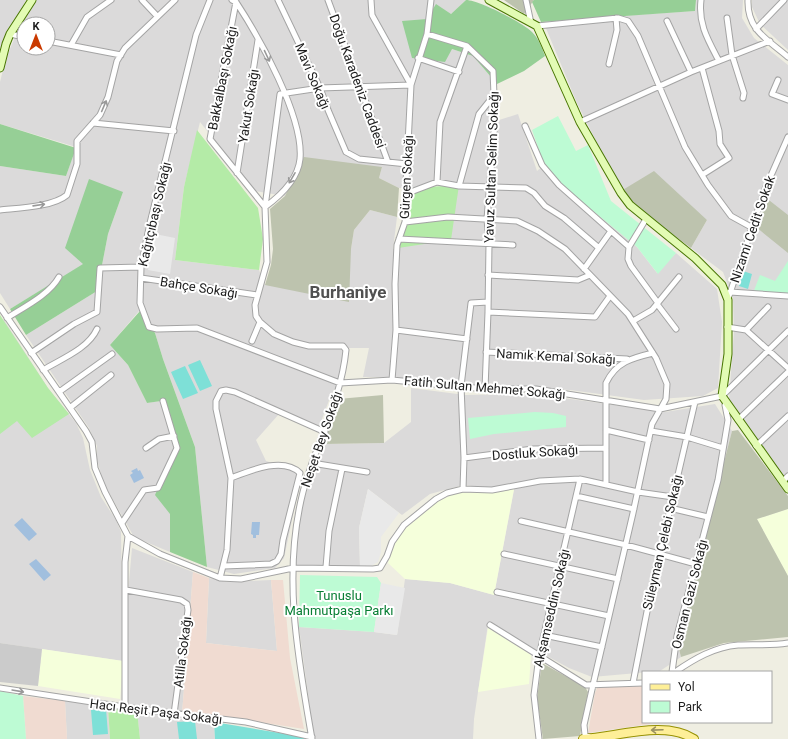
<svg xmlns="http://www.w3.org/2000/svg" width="788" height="739" viewBox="0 0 788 739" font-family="Roboto,sans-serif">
  <rect width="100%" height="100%" fill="#efeee2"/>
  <path fill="#dbdada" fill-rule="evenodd" d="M0,0H26L0,51Z
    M35,0H466L451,14L452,49L473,56L497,84L496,121L518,114L537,171L544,165L570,192L637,247L657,273L676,253L717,289L722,322L718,388L703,396L644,400L570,390L447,384L394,377H363L369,348H346L341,379L331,395L319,427L279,414L256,440L266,461L302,473L284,558L275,568L234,574L207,567L195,447L163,359L155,333L139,311L110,345L128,365L147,403L160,401L177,445L170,514V552L134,537L103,482L97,459V446L89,428L26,335L97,291L108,234L123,192L84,264L10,309L0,293V166L66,176L76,147L0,124V82L6,58L23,19ZM24,24H48V48H24ZM200,122L255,191L285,196L294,179L382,167L379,178L399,188L458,185L398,248L393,249L397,217L370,210L354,230L351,249L265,285L259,270L175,260L184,187Z
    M696,0H743L742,18L754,38L788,65V481L729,399L734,332L733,298L723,272L691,248L707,220L621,191L577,103L543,21L695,11Z
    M752,0H788V50L760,24L752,7Z
    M4,320L48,388L76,423L83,438L90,470L101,497L116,520L121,532L123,661L0,643V322Z
    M411,388L465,395L534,394L665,412L715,404L732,431L678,645L681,657L660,671L592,677L569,668L488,624L474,719L473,739H314L299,627L374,632L397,635L405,579L450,583L494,595L514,490L511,483L491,488L463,485L430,494L402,515L368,489L359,528L360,567L292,565L300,510L324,444L384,443L411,422Z
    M132,548L193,572L182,714L126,704L128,593Z
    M209,578L227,582L271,580L277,651L206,643Z
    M65,701L108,707L110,739H67Z
    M137,710L214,722L215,739H140Z"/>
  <path fill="#f0dbd1" d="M193,572L209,578L206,643L277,651L271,580H283L290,658L304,729L200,713V715L182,714Z
    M643,681V722H651L650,724L588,733L595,693L598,686Z
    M23,696L65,701L67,739H26Z"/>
  <path fill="#f5ffdb" d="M514,489L494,595L450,583L405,579L388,563L395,543L405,529L437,502L456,493H495Z
    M788,509V576L757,519Z
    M488,628L531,655L529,684L478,692Z
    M42,649L123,661L120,699L38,686Z"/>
  <path fill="#cbcbcb" d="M0,643L42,649L38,686L0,682Z"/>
  <path fill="#bdc3ae" d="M504,0H534L524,14Z
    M304,157L382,167L379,178L399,188L397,217L370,210L354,230L351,249L349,302L265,285L271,265L273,249L270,209L285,196Z
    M654,171L707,220L691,248L645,214L621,191Z
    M765,197L788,215V253L756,227Z
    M383,395L384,443L324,444L338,399Z
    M738,430L788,496V509L757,519L788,576V637L724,643L681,657L678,645L692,587L732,431Z
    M542,663L585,687L588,692L580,736L543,739L537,698Z"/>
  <path fill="#b4eba7" d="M197,130L258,208L263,239L259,270L175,260L184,187Z
    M459,185L451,240L398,248L412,188Z
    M0,315L48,388L69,414L32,438L17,421L0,434Z
    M108,707L137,710L140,739H110Z"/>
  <path fill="#96cf96" d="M466,0C479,0 523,23 532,32C539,39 542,48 545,56L524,71L497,84L473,56L452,49L445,62L412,58L402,21L427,19L436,4L451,14Z
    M534,0H696L695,11L541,22L532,2Z
    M0,124L76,148L66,176L0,166Z
    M89,179L123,192L108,234L97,291L26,335L10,309L83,264L65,248Z
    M140,311L155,333L163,359L195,447L207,567L170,552V514L155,495L177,445L161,401L147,403L128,365L110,345Z"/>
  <path fill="#bdfbd4" d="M558,116L576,151L588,145L611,201L676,253L658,274L637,247L570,192L544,165L532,130Z
    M788,261V294L753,293L760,275L775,281Z
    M535,412L553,413L566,416V427L494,434L470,439L468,418Z
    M300,575L377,577L381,583L374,632L299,627Z
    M0,691L23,696L26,739H0Z"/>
  <path fill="#7ee0d7" d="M743,271L752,274L748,289L739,286Z
    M200,360L212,386L200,391L188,365Z
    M185,366L198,393L183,399L171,372Z
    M106,709L108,734L93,735L91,710Z
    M195,721L197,739H179L177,722Z
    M214,722L304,737V739H215Z"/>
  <path fill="#e9e9e9" d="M155,234L175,238L170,274L148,270Z
    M368,489L399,513L381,537V552L378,562L369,567H360L359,528Z
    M381,583L405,588L397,635L374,632Z"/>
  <path fill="#a1bfde" d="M137,468L138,471L140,470L144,478L134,483L130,475L133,473L131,471Z
    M22,518L37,534L29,541L14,525Z
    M252,522H260L259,535H256V538H253V535L251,534Z
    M36,559L51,575L44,581L29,564Z"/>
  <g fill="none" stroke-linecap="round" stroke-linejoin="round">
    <g stroke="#a4a4a4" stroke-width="7">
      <path id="minor" d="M142,0L157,16
        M210,0L196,35L150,223L141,267L140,303L149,327L157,329L197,328L340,383L392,380L485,389H536L660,409L722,396
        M232,0L236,2C259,37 304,117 300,159C298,179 280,196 265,207
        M278,0L320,88L328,110L346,152L359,159L407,164
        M328,0L388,162
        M526,0L531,23
        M701,0C698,24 708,40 719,61
        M748,0C747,30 767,39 788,57
        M236,2L210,139L265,207
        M727,18L732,55L744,93L743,98
        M667,21L691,72
        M537,26L618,18L628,21L638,36L685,147L708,185L731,216L751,227
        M756,29L784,0
        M10,34L24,37
        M427,34L467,46L493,71L495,119L487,219L489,244L488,312L485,389
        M48,41L121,55
        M71,45L87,17L111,0
        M418,58L459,72
        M609,64L617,30L616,18
        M778,80L772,94L788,100
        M580,122L691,72L770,41
        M93,123L174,131
        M525,126L542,165L559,185L629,247L646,219
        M237,173L258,40
        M702,175L729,158L720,144L719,131L702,68
        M437,182L440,122L467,46
        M459,186L479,114L495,94
        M408,193L437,182L459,186L526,188L534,193L545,206L564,218L599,248
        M0,210C18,208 53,207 67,195L77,164V141L100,115L108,97L117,61L125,48L175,0
        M405,222L448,217L517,221L538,231L565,249L628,314L656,358L667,384L666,399L652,424L633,513L593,685L584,725L585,735L590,737
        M399,239L513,245
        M629,247L628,259L631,266L658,303
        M584,269L611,231
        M488,275L578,280L590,275
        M141,278L257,295
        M730,292L788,296
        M728,299L765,189L788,137
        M657,304L676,329
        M0,307L86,431L92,442L95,468L105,492L128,536L160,554L220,578L241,579L293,568L373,569L380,568L387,556L392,542L404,525L436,499L447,493L463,489L492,490L540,481L580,479L638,492L673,497
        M488,312L595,317L610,296
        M7,318C24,307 49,295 59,277
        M633,321L652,310L679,277
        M727,327L746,330L788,368
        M396,330L467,339
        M746,330L768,307
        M252,341L260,322
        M486,352L627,359
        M31,353L74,324L97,312L100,268L141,267
        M43,370C61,359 88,349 97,329
        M392,380L396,330L395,284L397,245L405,222L408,193L406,183L411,85L427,34L431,0
        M59,392L112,354
        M722,396L788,331
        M71,407L111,375
        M738,420L788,372
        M606,430L649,440
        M651,431L687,437L723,448
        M756,446L788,416
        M146,448L159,439L174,436
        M464,458L533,449L606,448
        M312,463L367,472
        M783,481L788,476
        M606,485V383C616,362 632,358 653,353
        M463,489L464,458L461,386L471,303L488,302
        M576,496L634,509
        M670,508L708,517
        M521,521L626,545L696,564
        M122,523L144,490L158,488L177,448L163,401
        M504,554L618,579
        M224,566L271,564L277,561L281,554L283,540L300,473C283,456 249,471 231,478
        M326,567L329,531L342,469
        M220,578L227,550L231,478L216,409V401L221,391L226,390L235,392L325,432
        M126,590L181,600L187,604L188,610L174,714
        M497,592L609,616
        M490,625L586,685L643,683
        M544,635L602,647
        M672,672L677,636L718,480L728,420L725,405
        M675,672C694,659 714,647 738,645C755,644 771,646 788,643
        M633,683L652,586L695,402
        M0,688L131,708L246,722L312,737
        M125,707V562L128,536
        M312,739C298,658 282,574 303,492C316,443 341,401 346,350L343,346H309L293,342L274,334L260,322L256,316L255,305L267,262L265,207L280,94L320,88L411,85L372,15L371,0
        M539,739L534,695L539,656L580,479"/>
    </g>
    <g stroke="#487602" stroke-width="9">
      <path id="secondary" d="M489,0L537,26L580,122L621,193L630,205L695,258L722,285L728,300V354L722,396L788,489
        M0,68L6,44L10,34L32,0"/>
    </g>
    <g stroke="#969000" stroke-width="10">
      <path id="primary" d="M583,739C617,737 665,720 694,739"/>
    </g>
    <use href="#minor" stroke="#fff" stroke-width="5"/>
    <use href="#secondary" stroke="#e3fbb4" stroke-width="7"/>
    <use href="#primary" stroke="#feef98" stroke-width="8"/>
  </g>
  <defs><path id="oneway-shaft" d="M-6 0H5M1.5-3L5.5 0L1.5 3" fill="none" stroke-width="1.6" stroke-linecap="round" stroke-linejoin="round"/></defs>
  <g stroke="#999">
    <use href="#oneway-shaft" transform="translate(267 56) rotate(65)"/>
    <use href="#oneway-shaft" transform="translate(104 106) rotate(-67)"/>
    <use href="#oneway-shaft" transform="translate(292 178) rotate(120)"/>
    <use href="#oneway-shaft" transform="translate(39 205) rotate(-8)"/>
    <use href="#oneway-shaft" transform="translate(18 691) rotate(10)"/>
  </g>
  <use stroke="#999061" href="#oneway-shaft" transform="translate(657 730) rotate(178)"/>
  <g text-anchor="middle" stroke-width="4" stroke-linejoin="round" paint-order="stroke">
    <g font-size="13" fill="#1d1d1d" stroke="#fff">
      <text transform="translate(313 76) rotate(67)" y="5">Mavi Sokağı</text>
      <text transform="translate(222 78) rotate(-79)" y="5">Bakkalbaşı Sokağı</text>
      <text transform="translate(358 81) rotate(70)" y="5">Doğu Karadeniz Caddesi</text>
      <text transform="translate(248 106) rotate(-81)" y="5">Yakut Sokağı</text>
      <text transform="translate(491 167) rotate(-88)" y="5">Yavuz Sultan Selim Sokağı</text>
      <text transform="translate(406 177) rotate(-87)" y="5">Gürgen Sokağı</text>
      <text transform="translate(154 214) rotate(-77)" y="5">Kağıtçıbaşı Sokağı</text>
      <text transform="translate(752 229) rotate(-71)" y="5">Nizami Cedit Sokak</text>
      <text transform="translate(199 287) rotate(9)" y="5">Bahçe Sokağı</text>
      <text transform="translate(556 356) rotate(3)" y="5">Namık Kemal Sokağı</text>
      <text transform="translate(485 387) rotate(5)" y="5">Fatih Sultan Mehmet Sokağı</text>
      <text transform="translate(321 439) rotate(-71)" y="5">Neşet Bey Sokağı</text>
      <text transform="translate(535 452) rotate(-4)" y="5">Dostluk Sokağı</text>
      <text transform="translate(662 542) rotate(-77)" y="5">Süleyman Çelebi Sokağı</text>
      <text transform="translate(689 594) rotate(-76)" y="5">Osman Gazi Sokağı</text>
      <text transform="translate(551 608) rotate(-77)" y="5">Akşamseddin Sokağı</text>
      <text transform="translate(182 652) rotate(-83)" y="5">Atilla Sokağı</text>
      <text transform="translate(156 711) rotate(7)" y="5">Hacı Reşit Paşa Sokağı</text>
    </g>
    <g font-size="13" fill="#087e34" stroke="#fff">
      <text x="339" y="600">Tunuslu<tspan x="339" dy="15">Mahmutpaşa Parkı</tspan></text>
    </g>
    <g font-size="17" font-weight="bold" fill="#505050" stroke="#fff">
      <text x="348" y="298">Burhaniye</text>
    </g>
  </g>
  <rect x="642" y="671" width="130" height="52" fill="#ffffff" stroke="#a5a5a5"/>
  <rect x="650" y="684" width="20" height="6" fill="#feef98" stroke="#a5a5a5"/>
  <text x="678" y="691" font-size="12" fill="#1d1d1d">Yol</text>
  <rect x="650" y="701" width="20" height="12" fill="#bdfbd4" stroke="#a5a5a5"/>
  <text x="678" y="711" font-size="12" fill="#1d1d1d">Park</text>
  <g transform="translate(36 36)"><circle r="19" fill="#ffffff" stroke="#a5a5a5"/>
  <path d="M0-3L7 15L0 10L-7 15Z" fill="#ca3a00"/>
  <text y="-6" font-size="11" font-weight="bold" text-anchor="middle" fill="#1d1d1d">K</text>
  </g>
</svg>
